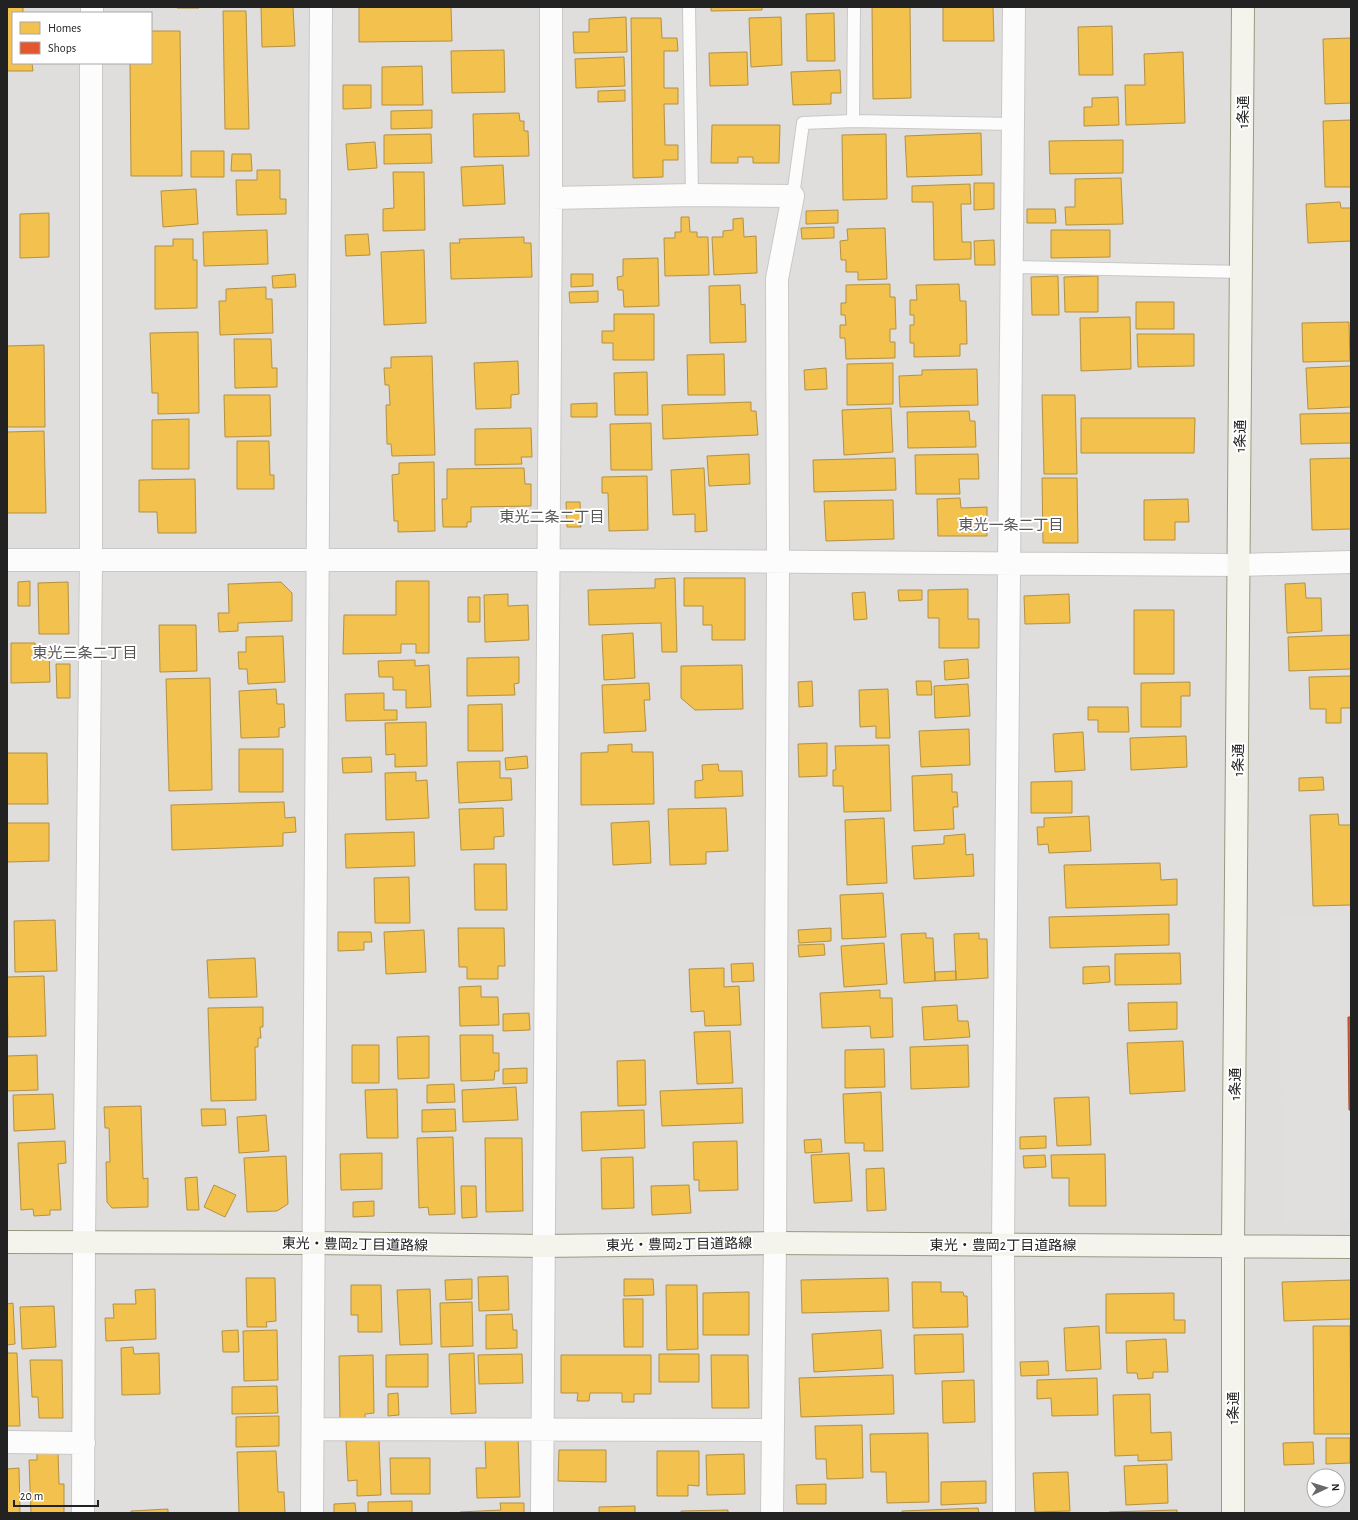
<svg xmlns="http://www.w3.org/2000/svg" width="1358" height="1520" viewBox="0 0 1358 1520" font-family="'Alegreya Sans','Noto Sans JP',sans-serif">
  <rect width="100%" height="100%" fill="#f0eeeb"/>
  <path fill="#dfdedc" fill-rule="evenodd" d="M7,7H1351V1513H7ZM13,13H151V63H13ZM1314,1476H1338V1500H1314Z"/>
  <path fill="#e0dfde" d="M1280,918H1347L1349,1110H1351V1221L1283,1222Z"/>
  <path fill="#f2c14e" stroke="#b49141" d="M7,7H23V13H13V63H32L33,71H7Z
    M177,7H199V8H177Z
    M261,7H293L295,46L262,47Z
    M359,7H451L452,41L359,42Z
    M711,7H762V10L711,11Z
    M872,7H910L911,98L873,99Z
    M943,7H993L994,41H943Z
    M223,11H246L249,129H225Z
    M834,13L835,61H807L806,14Z
    M626,17L627,52L574,53L573,32H589V19Z
    M781,17L782,65L751,67L749,18Z
    M631,18H661L662,38H677L678,51H664V88H678V104H664L665,145H678V160H663V177L633,178Z
    M1112,26L1113,75H1079L1078,27Z
    M151,31H180L182,176H131L130,63H151Z
    M1351,38V103L1325,104L1323,39Z
    M504,50L505,92L452,93L451,51Z
    M747,52L748,85L710,86L709,53Z
    M1183,52L1185,123L1126,125L1125,85H1145L1144,54Z
    M624,57L625,86L576,88L575,59Z
    M422,66L423,105H382V67Z
    M840,70L841,93H831V104L793,105L791,72Z
    M343,85H371V108L343,109Z
    M625,90V101L598,102V91Z
    M1118,97L1119,125L1084,126V107H1092V98Z
    M432,110V128L391,129V111Z
    M519,113L520,121H524V131H528L529,156L474,157L473,114Z
    M1351,120V187H1325L1323,121Z
    M712,125H780L779,163H753V157H738V163H711Z
    M981,133L982,175L907,177L905,136Z
    M431,134L432,163L384,164V135Z
    M886,134L887,199L843,200L842,135Z
    M1123,140V173L1050,174L1049,141Z
    M375,142L377,168L348,170L346,144Z
    M191,151H224V177H191Z
    M232,154H251L252,171H231Z
    M503,165L505,204L463,206L461,167Z
    M257,170H280V199H286V214L237,215L236,180H257Z
    M393,172H424L425,230L383,231V209L394,208Z
    M1121,178L1123,224L1066,225L1065,207H1075V179Z
    M974,183H994V209L974,210Z
    M970,184L971,204H961L962,242H971V259L934,260L933,202H912V186Z
    M196,189L198,224L163,227L161,191Z
    M1340,202L1341,208H1351V241L1308,243L1306,204Z
    M1027,209H1055L1056,223H1027Z
    M838,210V223L806,224V211Z
    M49,213V257L20,258V214Z
    M681,217H689L690,232H697V237H708L709,275L665,276L664,238H675V232H681Z
    M743,218L744,237L756,236L757,273L714,275L712,237H723V231L733,230V219Z
    M834,227V238L802,239L801,228Z
    M885,228L887,279L858,280V272H846V260H841L840,241L848,240L847,229Z
    M267,230L268,264L204,266L203,232Z
    M1051,230H1110V257L1051,258Z
    M368,234L370,255L346,256L345,235Z
    M524,237V243H531L532,277L451,279L450,243H460L459,239Z
    M173,239H193V260H197V308L155,309V246H173Z
    M994,240L995,265H975L974,241Z
    M424,250L426,323L384,325L381,252Z
    M658,258L659,306L624,307L623,290H618L617,277L623,276V259Z
    M295,274L296,287L273,288L272,276Z
    M571,274H593V286L571,287Z
    M1058,276L1059,315H1032L1031,277Z
    M1098,276V312H1065L1064,277Z
    M890,284V297H895L896,329H890V342H895V358L846,359L845,338H840V325H846L845,315H841V303H846V285Z
    M959,284L960,301H966L967,344H960V356L914,357V343H910V325H914V315H910V300H917L916,285Z
    M740,285L741,305L745,304L746,342L710,343L709,286Z
    M266,287V299H272L273,333L220,335L219,301H226V289Z
    M598,291V302L570,303L569,292Z
    M1136,302H1174V329H1136Z
    M614,314H654V360H613V343H602V331H614Z
    M1130,317L1131,369L1081,371L1080,318Z
    M1349,322L1350,361L1303,362L1302,323Z
    M198,332L199,413L158,414V393H152L150,333Z
    M1137,334H1194V366L1138,367Z
    M234,339H271L272,368H277V387L235,388Z
    M44,345L45,427H7V346Z
    M724,354L725,395H688L687,355Z
    M432,356L435,455L392,456L391,444H387L386,405H390L389,385H385L384,368H391V357Z
    M518,361L519,394L511,395V408L476,409L474,363Z
    M893,363V404L847,405V364Z
    M1351,366V407L1308,409L1306,368Z
    M826,368L827,389L805,390L804,370Z
    M977,369L978,405L900,407L899,376L922,375V370Z
    M647,372L648,415H615L614,373Z
    M224,395H270L271,436L225,437Z
    M1042,395H1075L1077,474H1044Z
    M751,402V411H756L758,435L663,439L662,405Z
    M597,403V417H571V404Z
    M891,408L893,452L844,455L842,410Z
    M969,411L970,421H975L976,447L908,448L907,412Z
    M1351,413V443L1301,444L1300,414Z
    M1081,418H1195L1194,453H1081Z
    M189,419V469H152V420Z
    M651,423L652,470H611L610,424Z
    M531,428L532,457H521L522,464L475,465V429Z
    M44,431L46,513H7V432Z
    M237,441H269L270,475H274V489H237Z
    M749,454L750,484L709,486L707,456Z
    M978,454L979,479H959L960,494H916L915,455Z
    M895,458L896,490L814,492L813,460Z
    M1351,458V529L1312,530L1310,459Z
    M434,462L435,531L398,532V521H394L392,475L399,474V463Z
    M524,468L525,484H531V506L471,507V522H467V527H443L442,499H447V469Z
    M704,468L707,531L695,532V514L673,515L671,470Z
    M647,476L648,530L609,531L608,493H602V477Z
    M1042,478H1077L1078,543H1043Z
    M195,479L196,533H158L157,512H139V480Z
    M960,498L961,508L987,507V536H938L937,499Z
    M1188,499L1189,522H1175V540H1144V500Z
    M893,500L894,539L826,541L824,501Z
    M566,502H580L581,527H567Z
    M675,578L677,652H662L661,623L589,625L588,590L655,588V579Z
    M684,578H745V640H712V625H703V606H684Z
    M30,581V606H18V582Z
    M396,581H429V653H416V644H401V653L343,654L344,615H396Z
    M68,582L69,634H39L38,583Z
    M281,582L292,593V621L238,623V631L219,632L218,613H229L228,584Z
    M1305,583L1306,598H1321L1322,631L1287,633L1285,584Z
    M968,589V619H979V648H939V618H928V590Z
    M898,590H922V600L899,601Z
    M865,592L867,619L854,620L852,593Z
    M508,594V606L528,605L529,640L485,642L484,595Z
    M1069,594L1070,623L1025,624L1024,596Z
    M468,597H480V622H468Z
    M1134,610H1174V674H1134Z
    M159,625H196L197,671L160,672Z
    M633,633L635,678L604,680L602,635Z
    M1351,635V669L1289,671L1288,637Z
    M283,636L285,682L248,684L247,669H239L238,652H246V637Z
    M11,643H35V649H49L50,682L11,683Z
    M519,657V683L514,684L515,695L467,696V658Z
    M968,659L969,678L945,680L944,661Z
    M415,660V666L429,665L431,707L406,708V690H393V677H379L378,661Z
    M56,664H70V698H57Z
    M742,665L743,709L695,710L681,698V666Z
    M1351,676V708H1341V723H1326V709H1310L1309,677Z
    M210,678L212,790L169,791L166,679Z
    M812,681L813,706L799,707L798,682Z
    M916,681H931L932,695H917Z
    M1190,682V696H1181V727H1141V683Z
    M649,683L650,700H644L646,731L604,733L602,685Z
    M968,684L970,716L935,718L934,686Z
    M276,689L277,704H284L285,727L279,728V737L241,738L239,691Z
    M888,689L890,738H876V726L860,727L859,690Z
    M384,693V710H397V720L346,721L345,694Z
    M502,704L503,751H468V705Z
    M1088,707H1128L1129,732H1098V720H1088Z
    M426,722L427,766L395,767V754L386,755L385,723Z
    M969,729L970,765L921,767L919,731Z
    M1083,732L1085,770L1055,772L1053,734Z
    M1186,736L1187,767L1131,770L1130,738Z
    M827,743V776L799,777L798,744Z
    M632,744V752H653L654,804L581,805V753L608,752V745Z
    M889,745L891,811L844,812L843,786H833V770H836L835,746Z
    M239,749H283V792H239Z
    M7,753H47L48,804H7Z
    M527,756L528,768L506,770L505,758Z
    M371,757L372,772L343,773L342,758Z
    M500,761V778H511L512,800L459,803L457,762Z
    M718,764L719,771H742L743,796L695,798V781L703,780L702,765Z
    M416,772V781L427,780L429,818L386,820L385,773Z
    M952,774V792H957L958,807H953L954,829L914,831L912,776Z
    M1323,777L1324,790L1299,791V778Z
    M1072,781V813H1031V782Z
    M284,802L285,818L295,817L296,832L283,833V846L172,850L171,805Z
    M503,808L504,836L494,837V849L461,850L459,809Z
    M726,808L728,851L706,852V864L670,865L668,809Z
    M1338,814L1339,825H1351V905L1313,906L1310,815Z
    M1089,816L1091,851L1049,853L1048,844L1038,845L1037,827H1044V818Z
    M884,818L887,883L847,885L845,820Z
    M649,821L651,863L613,865L611,823Z
    M7,823H49V861L7,862Z
    M414,832L415,866L346,868L345,834Z
    M965,834L966,855L973,854L974,876L914,879L912,846L944,844V836Z
    M1160,863L1161,880L1177,879V905L1066,908L1064,865Z
    M474,864H506L507,910H475Z
    M409,877L410,923H375L374,878Z
    M883,893L886,937L842,939L840,895Z
    M1169,914V945L1050,948L1049,917Z
    M55,920L57,971L15,972L14,921Z
    M458,928H504L505,966H498V979H467V967H459Z
    M831,928V941L799,943L798,930Z
    M424,930L426,972L386,974L384,932Z
    M338,932H371L372,942H364V950L338,951Z
    M926,933V938H933L935,981L904,983L901,934Z
    M979,933V939H987L988,978L956,980L954,934Z
    M884,943L887,984L844,987L841,946Z
    M824,944L825,955L799,957L798,945Z
    M1180,953L1181,984L1115,985V954Z
    M255,958L257,997L209,998L207,960Z
    M753,963L754,981L732,982L731,964Z
    M1109,966L1110,982L1083,984V967Z
    M724,968V987L739,986L741,1025L705,1026L704,1011L691,1012L689,969Z
    M956,971V980L935,981V972Z
    M44,976L46,1036L8,1037L7,977Z
    M481,986V997H498L499,1025L460,1026L459,987Z
    M880,990V998H892L893,1037L871,1038L870,1026L822,1028L820,993Z
    M1177,1002V1029L1129,1031L1128,1003Z
    M957,1005L958,1021H968L970,1037L924,1040L922,1007Z
    M263,1007V1027H260L261,1038H258V1047H255L256,1100L211,1101L208,1008Z
    M529,1013L530,1030L503,1031V1014Z
    M730,1031L733,1083L697,1084L694,1032Z
    M460,1035H493V1053H499V1071H495L494,1080L461,1081Z
    M429,1036V1078L398,1079L397,1037Z
    M1183,1041L1185,1091L1130,1094L1127,1043Z
    M352,1045H379V1083H352Z
    M968,1045L969,1087L911,1089L910,1047Z
    M884,1049L885,1087L845,1088V1050Z
    M37,1055L38,1090L7,1091V1056Z
    M645,1060L646,1105L618,1106L617,1061Z
    M527,1068V1083L503,1084V1069Z
    M454,1084L455,1102L427,1103V1085Z
    M516,1087L518,1120L463,1122L462,1090Z
    M742,1088L743,1123L662,1126L660,1091Z
    M397,1089L398,1138H367L365,1090Z
    M881,1092L883,1151H864V1143H845L843,1094Z
    M53,1094L55,1129L14,1131L13,1095Z
    M1089,1097L1091,1145L1057,1146L1054,1098Z
    M141,1106L143,1179L148,1178V1207L112,1208L107,1202L106,1162H110L109,1128H105L104,1107Z
    M201,1109H225L226,1125L202,1126Z
    M455,1109L456,1131L422,1132V1110Z
    M644,1110L645,1148L582,1151L581,1112Z
    M266,1115L269,1151L239,1153L237,1117Z
    M1046,1136V1148L1020,1149V1137Z
    M453,1137L455,1214L429,1215L428,1207L419,1208L417,1138Z
    M485,1138H522L523,1211L486,1212Z
    M821,1139L822,1152L805,1153L804,1140Z
    M65,1141L66,1163L58,1164L61,1210H50V1215L34,1216L33,1209L21,1210L18,1143Z
    M737,1141L738,1190L699,1191V1180H694L693,1142Z
    M382,1153V1189L341,1190L340,1154Z
    M849,1153L852,1201L814,1203L811,1155Z
    M1105,1154L1106,1206H1069V1178H1052L1051,1155Z
    M1045,1155L1046,1167L1024,1168L1023,1156Z
    M286,1156L288,1204L277,1211L247,1212L244,1158Z
    M633,1157L634,1208L602,1209L601,1158Z
    M884,1168L886,1210L867,1211L866,1169Z
    M197,1177L199,1210H187L185,1178Z
    M214,1185L236,1195L225,1217L204,1207Z
    M689,1185L691,1213L652,1215L651,1186Z
    M461,1186H476L477,1217L462,1218Z
    M374,1201V1216L353,1217V1202Z
    M508,1276L509,1310L479,1311L478,1277Z
    M246,1278H275L276,1321L266,1322L267,1327H247Z
    M888,1278L889,1311L802,1313L801,1280Z
    M472,1279V1299L446,1300L445,1280Z
    M624,1279H653L654,1295L624,1296Z
    M1351,1280V1319L1284,1321L1282,1282Z
    M912,1282H941V1292H963L964,1296H967L968,1327L913,1328Z
    M351,1285H381L382,1332H358V1315H351Z
    M666,1285H697L698,1349L667,1350Z
    M155,1289L156,1339L106,1341L105,1318H114L113,1304H136L135,1290Z
    M430,1289L432,1344L400,1345L397,1290Z
    M749,1292V1335H703V1293Z
    M1174,1293V1320H1185V1333H1106V1294Z
    M623,1299H643V1347H624Z
    M472,1302L473,1346L441,1347L440,1303Z
    M13,1303L15,1344L7,1345V1304Z
    M54,1306L56,1347L22,1349L20,1307Z
    M512,1314L513,1330H517V1348L486,1349V1315Z
    M1099,1326L1101,1369L1066,1371L1064,1328Z
    M1313,1326H1350L1351,1434H1314Z
    M238,1330L239,1352H223L222,1331Z
    M277,1330L278,1380L244,1381L243,1331Z
    M881,1330L883,1368L814,1372L812,1334Z
    M963,1334L964,1372L915,1374L914,1335Z
    M1166,1339L1168,1372H1153V1378L1138,1379L1137,1373H1127L1126,1341Z
    M133,1347L134,1354L159,1353L160,1394L122,1395L121,1348Z
    M7,1353H17L20,1426H7Z
    M474,1353L476,1413L451,1414L449,1354Z
    M428,1354V1387H386V1355Z
    M522,1354L523,1383L479,1384L478,1355Z
    M659,1354H699V1382H659Z
    M373,1355L374,1413L365,1414V1420H340L339,1356Z
    M561,1355H651V1394H634V1402H622V1393H590L589,1401H577L578,1393H561Z
    M711,1355H748L749,1408H712Z
    M30,1360H62L63,1418H39L38,1397H32Z
    M1048,1361L1049,1375L1021,1376L1020,1362Z
    M893,1375L894,1414L801,1417L799,1378Z
    M1097,1378L1098,1415L1052,1416L1051,1398L1037,1399V1380Z
    M974,1380L975,1422L943,1423L942,1381Z
    M277,1386L278,1413L232,1414V1387Z
    M398,1393L399,1415L388,1416V1394Z
    M1150,1394L1151,1433L1171,1432L1172,1460L1138,1461V1455L1115,1456L1113,1395Z
    M279,1416V1446L236,1447V1417Z
    M862,1425L863,1478L827,1479L826,1459H816L815,1426Z
    M928,1433L929,1502L887,1503L886,1472H871L870,1434Z
    M518,1436L520,1497L477,1498L476,1468H486L485,1437Z
    M1326,1438H1350V1463L1326,1464Z
    M379,1440L381,1495L357,1496V1480L348,1481L346,1441Z
    M1313,1442L1314,1464L1284,1465L1283,1443Z
    M58,1450L59,1484H64V1513H31L29,1460H37V1451Z
    M559,1450H606V1482L558,1481Z
    M276,1451L278,1492H284L285,1513H239L237,1452Z
    M657,1451H699V1486L688,1485V1496H657Z
    M744,1454L745,1494L707,1495L706,1455Z
    M390,1458H430V1494H391Z
    M1167,1464L1168,1503L1126,1505L1124,1466Z
    M19,1468L20,1513H7V1469Z
    M1068,1472L1070,1511L1035,1512L1033,1473Z
    M986,1481V1503L941,1505V1482Z
    M826,1484V1504H797L796,1485Z
    M412,1501V1513H368V1502Z
    M355,1503L356,1513H334V1504Z
    M500,1503H524V1513H460V1512L501,1510Z
    M635,1506V1513H599V1507Z
    M978,1508L979,1513H902V1511Z
    M168,1509V1513H131V1511Z
    M728,1510V1513H681V1511Z
    M1177,1510V1513H1109V1512Z"/>
  <path fill="#e4572e" stroke="#aa472a" d="M1348,1017H1351V1110H1349Z"/>
  <g fill="none" stroke-linecap="round" stroke-linejoin="round">
    <g stroke="#c9c8c7" stroke-width="14">
      <path id="lane" d="M689,7L692,195
        M853,121L854,7
        M793,196L803,123L853,121L1013,124
        M1011,267L1242,272"/>
    </g>
    <g stroke="#c9c8c7" stroke-width="24">
      <path id="street" d="M92,13V7
        M551,198L692,195L793,196L777,279L778,562L775,1243L772,1513
        M7,560H549L1239,565L1351,562
        M313,1429L773,1430
        M7,1442L84,1443
        M83,1513L84,1243L91,561V63
        M312,1513L321,7
        M542,1513L551,198V7
        M1004,1513L1003,1245L1014,7"/>
    </g>
    <g stroke="#999a82" stroke-width="24">
      <path id="secondary" d="M7,1242L314,1243L543,1246L775,1243L1351,1247
        M1233,1513V1246L1243,7"/>
    </g>
    <use href="#lane" stroke="#fdfcfc" stroke-width="12"/>
    <use href="#street" stroke="#fdfcfc" stroke-width="22"/>
    <use href="#secondary" stroke="#f4f4ed" stroke-width="22"/>
  </g>
  <g text-anchor="middle" stroke-width="4" stroke-linejoin="round" paint-order="stroke">
    <g font-size="14" fill="#222" stroke="#fff">
      <text transform="translate(1243 112) rotate(-90)" y="5">1条通</text>
      <text transform="translate(1240 436) rotate(-89)" y="5">1条通</text>
      <text transform="translate(1238 760) rotate(-89)" y="5">1条通</text>
      <text transform="translate(1235 1084) rotate(-89)" y="5">1条通</text>
      <text transform="translate(355 1244) rotate(1)" y="5">東光・豊岡2丁目道路線</text>
      <text transform="translate(679 1244) rotate(-1)" y="5">東光・豊岡2丁目道路線</text>
      <text x="1003" y="1250">東光・豊岡2丁目道路線</text>
      <text transform="translate(1233 1408) rotate(-90)" y="5">1条通</text>
    </g>
    <g font-size="15" fill="#555" stroke="#fff">
      <text x="552" y="522">東光二条二丁目</text>
      <text x="1011" y="530">東光一条二丁目</text>
      <text x="85" y="658">東光三条二丁目</text>
    </g>
  </g>
  <rect width="1358" height="1520" fill="none" stroke="#222222" stroke-width="16"/>
  <rect x="12" y="12" width="140" height="52" fill="#ffffff" stroke="#a7a7a7"/>
  <rect x="20" y="22" width="20" height="12" fill="#f2c14e" stroke="#a7a7a7"/>
  <text x="48" y="32" font-size="12" fill="#222222">Homes</text>
  <rect x="20" y="42" width="20" height="12" fill="#e4572e" stroke="#a7a7a7"/>
  <text x="48" y="52" font-size="12" fill="#222222">Shops</text>
  <g transform="translate(1326 1488) rotate(86)"><circle r="19" fill="#ffffff" stroke="#a7a7a7"/>
  <path d="M0-3L7 15L0 10L-7 15Z" fill="#6a6968"/>
  <text y="-6" font-size="11" font-weight="bold" text-anchor="middle" fill="#222222">N</text>
  </g>
  <path d="M14 1500v6h84v-6" fill="none" stroke="#222222" stroke-width="2"/>
  <text x="20" y="1500" font-size="12" fill="#222222" stroke="#ffffff" stroke-width="3" paint-order="stroke">20 m</text>
</svg>
